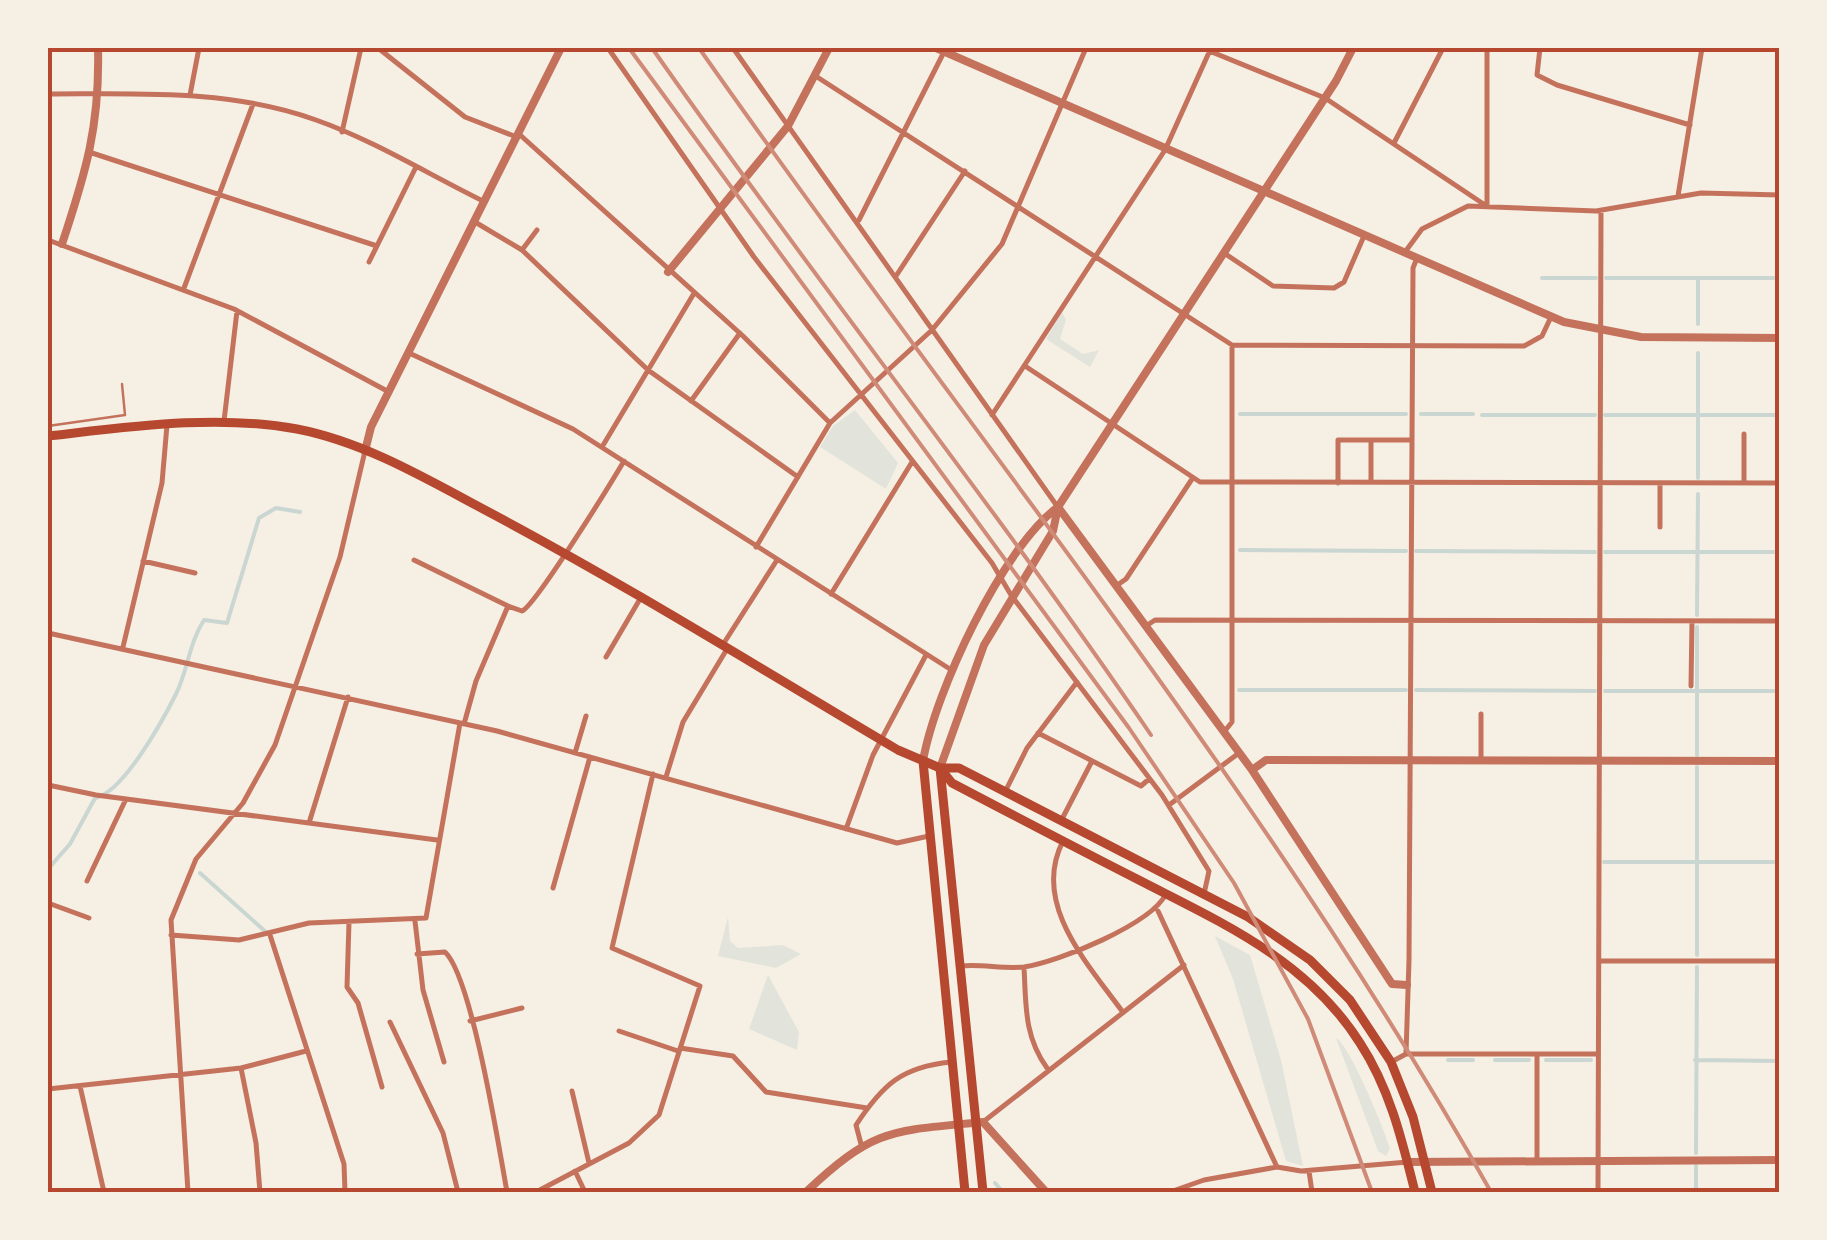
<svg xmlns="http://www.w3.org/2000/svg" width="1827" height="1240" viewBox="0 0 1827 1240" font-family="'Work Sans',sans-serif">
  <rect width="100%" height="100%" fill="#f6efe4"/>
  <path fill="#e2e4dc" d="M1062,312L1066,320L1060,339L1083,354L1099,350L1090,367L1046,339Z
    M855,410L898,463L886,489L820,447L833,426Z
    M728,917L730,941L738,948L783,945L801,954L776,968L718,956Z
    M1215,936L1250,955L1281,1060L1303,1166L1286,1161L1233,979Z
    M768,975L799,1032L797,1050L749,1029Z
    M1336,1038C1349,1044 1385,1130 1390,1149L1386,1156L1378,1151Z"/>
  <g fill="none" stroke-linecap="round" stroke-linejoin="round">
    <path stroke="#c9d6d2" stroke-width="4" d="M1542,278H1596
      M1606,278H1780
      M1698,324V278
      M1240,414H1406
      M1421,414H1473
      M1482,415H1595
      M1605,415H1780
      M1698,478V353
      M1240,550L1406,551
      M1416,551L1595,552
      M1605,552H1780
      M1697,615L1698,494
      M1239,690H1406
      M1416,690L1595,691
      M1605,691H1780
      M1697,755V627
      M1604,862H1780
      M48,869L70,844L95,798C123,793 163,720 176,694C188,670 189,643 204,620L227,623L259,518L276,508L300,512
      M200,873L267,933
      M1697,955V767
      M1448,1060H1473
      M1495,1060H1529
      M1546,1060H1591
      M1695,1060L1780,1061
      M1696,1153L1697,967
      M995,1183L1003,1192
      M1696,1192V1166"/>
    <path stroke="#c5725c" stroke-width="2.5" d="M48,426L125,415L122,384"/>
    <path stroke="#c5725c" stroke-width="5" d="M378,48L465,117L514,136
      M608,48L754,257L992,563L1011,595L1162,795L1209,871L1204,894
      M733,48L1057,506
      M1202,48L1325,98L1485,205
      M1540,48L1537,75L1557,85L1690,125
      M814,75L1232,345L1524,346L1542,336L1551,317
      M48,94C137,94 231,89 316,120C373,140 428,174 483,201
      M190,95L199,48
      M342,132L361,48
      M519,134L743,336L829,422
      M1394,143L1443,48
      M92,153L377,246
      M1678,196L1702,48
      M1487,204V48
      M859,220L946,48
      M475,222L522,250L648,370L798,477
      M48,240L234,309L389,392
      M522,250L537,230
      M1405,252L1422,229L1468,206L1596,211L1701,193L1780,195
      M1224,253L1273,286L1334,288L1344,282L1364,236
      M369,262L416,167
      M896,276L965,171
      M184,288L253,104
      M409,353L573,429L953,671
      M1025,366L1200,482L1780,483
      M691,401L740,333
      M992,415L1165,150L1211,48
      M224,421L237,311
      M602,447L693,295
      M1371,482V440
      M1338,483V440H1412
      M1744,483V434
      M1660,527V483
      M756,547L830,423L932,330L1002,244L1086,48
      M414,560L508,606
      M143,561L195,573
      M1116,586L1126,579L1192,479
      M831,594L912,462
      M1146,626L1155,620L1780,621
      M48,633L497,731L897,843L929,836
      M722,646L777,560
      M123,647L162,483L167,425
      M606,657L640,599
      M1691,686L1692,621
      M464,724L476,681L508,606L522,611C535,606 611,483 624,461
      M1224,732L1232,722V345
      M1038,733L1141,786L1149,779
      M575,753L586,716
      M1481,760V714
      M666,777L683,722L727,649
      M48,785L96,795L437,840
      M1005,792L1027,748L1077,682
      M1169,805L1239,753
      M1061,821L1092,761
      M309,823L348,697
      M846,829L873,755L926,655
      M1063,841C1031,903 1087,963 1122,1011
      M87,881L126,799
      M553,888L590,757
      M48,903L89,918
      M1158,911L1277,1167
      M415,921L423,990L444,1062
      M349,922L347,987L358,1003L382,1087
      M171,935L239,940L309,923L426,918L460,723
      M270,935L344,1164L345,1192
      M417,954L445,952C472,977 499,1148 507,1192
      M1599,961H1780
      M961,966C982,964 1003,969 1024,967C1059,962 1151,924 1166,894
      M1024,967C1026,1005 1024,1036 1047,1068
      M470,1021L522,1008
      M390,1022L443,1133L458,1192
      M619,1031L678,1051
      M680,1048L733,1056L766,1092L867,1108
      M1406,1054H1598
      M1393,1061L1406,1054L1409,960L1413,268L1417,258
      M241,1068L256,1143L260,1192
      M80,1086L104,1192
      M48,1089L241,1068L306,1051
      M572,1091L589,1163
      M983,1122L1184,965
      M861,1144L856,1125C883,1084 902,1067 951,1062
      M1537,1159V1054
      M575,1171L585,1192
      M1309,1171L1312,1192
      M188,1192L171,920L196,859L243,803L275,745L340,557L365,451
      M536,1192L629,1143L659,1115L700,986L612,948L653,774
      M1170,1192L1204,1180L1277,1167L1301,1171L1408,1162
      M1598,1192L1601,211"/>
    <path stroke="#c5725c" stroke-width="8" d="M936,48L1564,322L1641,337L1780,338
      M62,244C86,172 100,125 98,48
      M668,272L788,126L829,48
      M365,451L371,427L561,48
      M1058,507L1252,770L1392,984L1407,985
      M923,761C935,692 1002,548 1058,507L1336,81L1353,48
      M940,768L984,645L1053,531L1058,507
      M1252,770L1266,760L1780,761
      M1408,1162L1780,1160
      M806,1192C875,1127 892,1131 983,1122L1046,1192"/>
    <path stroke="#b5482f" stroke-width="9" d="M923,761L965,1192
      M940,768L983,1192"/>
    <path stroke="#b5482f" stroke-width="9" d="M48,436C128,427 216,414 297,429C364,442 425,478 485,510C625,584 761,669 898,750L940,768H959L1248,917L1310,960L1350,1000L1391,1062L1413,1117L1432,1192
      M940,768L952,783C1013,815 1074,847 1135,878C1220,922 1307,959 1360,1043C1390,1089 1402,1140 1415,1192"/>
    <path stroke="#cf8b77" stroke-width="4" d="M629,48L1129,728L1234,883L1308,1019L1372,1192
      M652,48C814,280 992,501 1151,735
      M699,48C965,428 1263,787 1491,1192"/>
  </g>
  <rect width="1827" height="1240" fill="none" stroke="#f6efe4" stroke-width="100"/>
  <rect x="50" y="50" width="1727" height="1140" fill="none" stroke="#b5482f" stroke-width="4"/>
</svg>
